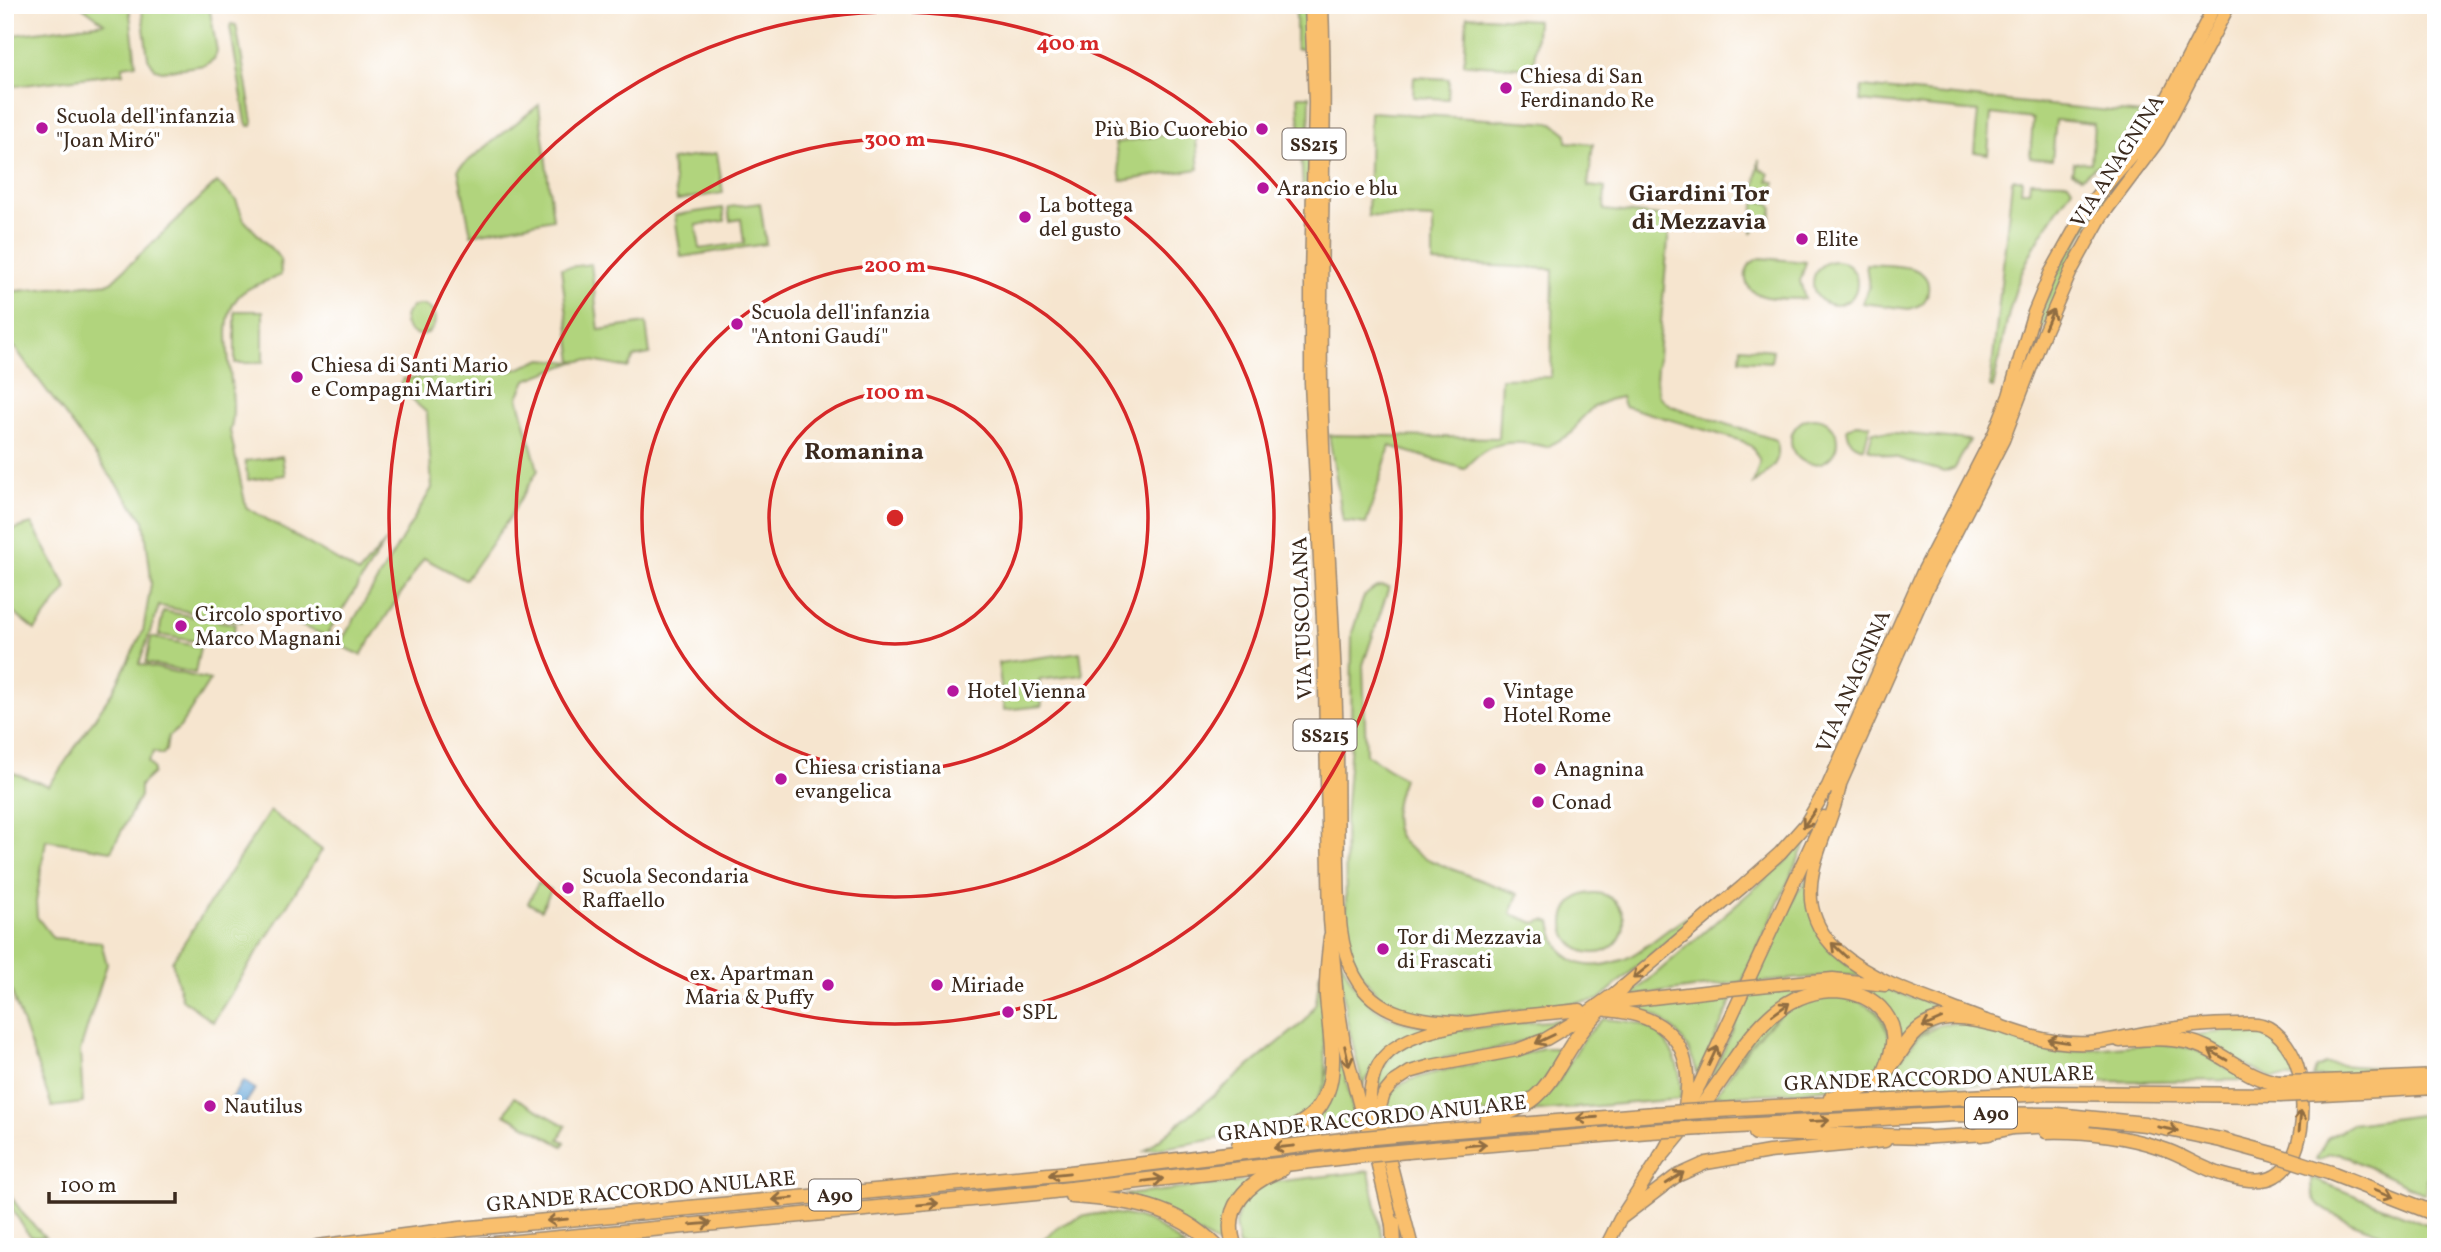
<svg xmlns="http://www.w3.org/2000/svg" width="2441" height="1252" viewBox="0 0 2441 1252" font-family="Vollkorn,serif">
  <rect width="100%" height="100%" fill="#fff"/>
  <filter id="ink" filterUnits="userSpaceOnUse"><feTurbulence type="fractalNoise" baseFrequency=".0143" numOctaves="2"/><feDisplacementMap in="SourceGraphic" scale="14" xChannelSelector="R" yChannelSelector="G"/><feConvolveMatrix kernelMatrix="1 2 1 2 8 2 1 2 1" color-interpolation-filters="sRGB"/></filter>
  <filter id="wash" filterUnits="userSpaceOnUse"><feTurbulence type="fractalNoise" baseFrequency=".00686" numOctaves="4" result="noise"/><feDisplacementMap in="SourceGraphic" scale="28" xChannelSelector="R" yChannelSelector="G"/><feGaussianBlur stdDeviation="1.57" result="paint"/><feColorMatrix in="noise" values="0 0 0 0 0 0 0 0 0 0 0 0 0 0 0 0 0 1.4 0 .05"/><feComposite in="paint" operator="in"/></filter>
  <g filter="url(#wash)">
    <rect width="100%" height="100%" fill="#f6e5cf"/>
    <path fill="#b1d47d" stroke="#767f4e" stroke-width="2" d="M80,5H129L136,64L123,66V73L8,87L5,36L104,23Z
      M141,5H209L217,51L214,59L205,65L162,71L155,69L148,58Z
      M1296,5H1305V49H1296Z
      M1467,16L1537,20L1534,68L1464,64Z
      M231,24L236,25L253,122L252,126H248L246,121L230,27Z
      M1414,77L1449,79L1448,99L1413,97Z
      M1862,87L2142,114L2113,153L2082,177L2072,172L2074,162L2091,163L2094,124L2056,120L2052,160L2030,158L2033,119L1991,114L1988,154L1974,152L1978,112L1860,101Z
      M1298,96H1310L1308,200L1303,190Z
      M539,105L553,219L471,235L458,169Z
      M1370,112L1553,123L1567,134V142L1593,144L1588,186L1605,188L1604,210L1670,217L1656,380L1659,396L1671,406L1776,440C1784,462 1769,471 1753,484L1760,461L1752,447L1742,441L1624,406L1621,397L1608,400L1592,408L1580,420L1572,433L1547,447C1511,439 1489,440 1464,469L1390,446L1366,524L1343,521L1329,435L1498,438L1501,378L1551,377L1553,269L1433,263V219L1368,216Z
      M1195,130L1199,169L1121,181L1115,143Z
      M717,153L723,193L677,200L671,160Z
      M1759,159L1760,168L1769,174L1768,181L1775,182L1774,192L1770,196L1759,195L1755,190Z
      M2133,165L2124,180L2100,206L2081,236L2021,381C2041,301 2072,223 2133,165Z
      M2014,179H2022L2021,191H2029L2030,181L2068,182L2072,188C2054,216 2035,241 2022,272C2007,309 2002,349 1993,388L1990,387L2012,181Z
      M217,182L236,200L244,220L280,258L281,275C269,281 247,286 238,297C212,326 242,395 230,431L246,507L359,573L386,541L326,636L252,606L242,622L159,606L139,664L210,680L180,727L168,737L166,750L162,755L154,752L148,762L153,768V773L140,785V796L111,851L46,840L36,902L37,917L53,938L101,942L107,964L80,1051L83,1103L52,1107L5,973V770L49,786L113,691L143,631L151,584L150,570L144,521L15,348L5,339V292L110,283Z
      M1758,201L1769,203L1773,208L1771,218H1765L1764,224L1755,227L1752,233L1754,206Z
      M760,203L766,244L681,257L675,215L723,208L725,221L696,225L700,249L744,243L741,219L730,221L728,207Z
      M1761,258L1806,262L1800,281L1805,299C1786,298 1742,303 1746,273C1748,264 1753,260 1761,258Z
      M1813 283a22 22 0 1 1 44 0a22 22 0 1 1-44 0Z
      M591,264L599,330L646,323L650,354L634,357L628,368L587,360L574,362L526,380L518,397L538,470L508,520L471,572L465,580L424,558L361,655L339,645L432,488L427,413L399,388L403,379L515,370L542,359L573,362L561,268Z
      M1866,264C1886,266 1932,261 1928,291C1927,302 1919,307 1909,309L1862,303L1869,286Z
      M405 320a15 15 0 1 1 30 0a15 15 0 1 1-30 0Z
      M235,311H263V363H235Z
      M1741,347L1773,350L1771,362L1740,360Z
      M1791 441a23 23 0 1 1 46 0a23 23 0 1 1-46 0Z
      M1856,424L1870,425L1864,448C1852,445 1849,441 1847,429Z
      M1873,431L1970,440L1955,468L1944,472L1868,449Z
      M282,456L285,475L248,480L245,461Z
      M32,524L67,588L35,630L5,606V532Z
      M1383,586L1389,587L1363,665L1366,754L1403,778C1382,836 1399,849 1452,869C1474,878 1496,886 1518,894L1511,914L1535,923L1545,920L1551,922C1558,964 1585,973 1622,960C1639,954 1657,937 1672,927C1693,913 1714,898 1734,884L1598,1000L1468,1016L1429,1017L1389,1003L1377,994L1360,973L1351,951L1346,918L1345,818L1351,742L1352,633L1364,596L1375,588Z
      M163,611L235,624L232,641L201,635L200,642L159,635Z
      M151,637L200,647L195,673L146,663Z
      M1080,652L1083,675L1039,680L1042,706L1004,710L998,663Z
      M270,811L322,850L213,1022L182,999L172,961Z
      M1814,825L1742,982L1630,996L1785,862L1803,842Z
      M1807,877C1819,935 1813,945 1867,976L1835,975L1752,983L1798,890L1802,887Z
      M538,883L551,890L541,910L528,903Z
      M1564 923a30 30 0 1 1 60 0a30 30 0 1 1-60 0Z
      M1337,951C1357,999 1379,1024 1434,1027L1373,1066L1363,1086L1347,1021Z
      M1320,972L1326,1081L1312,1110L1282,1128L1145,1151L1305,1021L1316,1003Z
      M1812,984L1885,989L1953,1010L1898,1050L1874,997L1795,995L1703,1097L1750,991Z
      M1735,994L1698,1076C1689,1039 1670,1020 1635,1006Z
      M1847,995L1877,1011L1890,1037C1887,1047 1885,1060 1880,1068C1862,1095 1748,1094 1715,1096C1737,1064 1766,1015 1804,1001C1816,996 1834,997 1847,995Z
      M1569,1019L1545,1033L1510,1046L1415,1063C1398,1072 1384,1083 1376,1100C1378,1079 1382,1062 1400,1048C1425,1028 1533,1023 1569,1019Z
      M1603,1019C1614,1020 1626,1020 1636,1023C1668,1030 1685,1069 1680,1099L1527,1112L1557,1084L1584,1038Z
      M1943,1023L1968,1024L2051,1053L2158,1043L2195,1049L2247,1080L2042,1082L1876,1089L1918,1037Z
      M1336,1030L1356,1127L1299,1132L1318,1116Z
      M2230,1031L2268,1033L2287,1052L2298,1078H2272L2185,1036Z
      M1542,1048H1554L1562,1053L1538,1093L1493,1112L1388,1123C1385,1113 1383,1101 1391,1092C1409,1069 1509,1063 1542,1048Z
      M2325,1064L2423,1071L2313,1078L2316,1068Z
      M514,1097L566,1126L559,1139L565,1142L563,1146L505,1114Z
      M2436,1113V1151H2432L2425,1194L2339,1153L2329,1154L2319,1160L2316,1159L2327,1138L2352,1124Z
      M1369,1171L1384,1247H1239L1235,1225L1241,1203L1265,1183Z
      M2311,1178L2436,1228V1247C2416,1247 2330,1218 2318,1204C2311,1196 2311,1188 2311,1178Z
      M1249,1181L1225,1234L1228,1247H1223L1125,1195Z
      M12,1198L24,1215L45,1237H35L46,1247H41L26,1231L11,1207Z
      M1104,1213C1144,1215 1154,1222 1185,1247H1034C1058,1226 1071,1216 1104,1213Z"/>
    <path fill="#65a6d8" stroke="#50687b" stroke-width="2" d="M243,1081L255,1089L239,1113L227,1105Z"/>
  </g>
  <g filter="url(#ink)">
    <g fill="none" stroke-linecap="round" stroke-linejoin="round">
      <g stroke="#988876" stroke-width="15">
        <path id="major" d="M1311,5L1315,102L1311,277V383L1324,640L1330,920L1337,998L1344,1044L1360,1107L1371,1136L1394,1233
          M1322,5C1327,131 1319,257 1321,383C1323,492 1333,601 1336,710C1338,762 1337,814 1338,866C1339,901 1337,942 1354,975C1378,1020 1425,1020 1470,1023
          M1840,785C1833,824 1804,866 1812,907C1816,926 1828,943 1843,955C1874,981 1915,994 1952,1008C1995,1024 2042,1046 2089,1043C2111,1041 2130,1035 2152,1032C2179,1027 2208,1024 2236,1024C2244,1024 2254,1022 2262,1025C2281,1031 2295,1054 2299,1073C2305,1103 2306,1159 2275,1176C2262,1184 2238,1179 2224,1175C2202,1169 2182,1154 2161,1148C2124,1136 2084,1131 2046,1132
          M1837,791L1926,590L2003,440L2045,330L2071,271L2101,217L2158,141L2229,5
          M1779,984L1833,979L1885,985
          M1618,1002L1721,990
          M1607,1010C1667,1015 1696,1044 1685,1106
          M1370,1126C1369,1103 1368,1076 1383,1058C1416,1019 1530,1016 1580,1010
          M1917,1138L1989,1134
          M1620,1219L1675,1177L1706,1163L1769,1152L1885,1141
          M1412,1247L1380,1123L1379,1110L1384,1094L1393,1083L1410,1072L1431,1066L1517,1050L1546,1039L1576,1021L1622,988L1742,887L1780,853L1805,825L1828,786L1923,572L1994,434L2009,396L2033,315L2050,274L2088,206L2147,138L2215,5
          M1606,1247L1620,1219L1661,1156L1700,1084L1824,817"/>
      </g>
      <g stroke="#988876" stroke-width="17">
        <path id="highway" d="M2120,1040C2150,1038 2178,1035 2206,1048C2231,1060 2250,1079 2279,1083
          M2325,1082L2436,1077
          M2323,1093L2436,1087
          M1831,1098C1847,1093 1864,1090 1877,1080C1891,1069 1898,1054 1908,1041C1932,1009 1965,1017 1998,1025
          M1717,1110L2045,1093L2280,1095
          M1487,1120C1550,1101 1545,1084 1578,1036C1590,1018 1607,1003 1622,988
          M1702,1128L1956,1114L2057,1115L2145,1124L2221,1140L2276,1155
          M1756,1133L1926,1137
          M1407,1134L1655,1114
          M1981,1134L2013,1127L2083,1124
          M1239,1145C1259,1139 1282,1135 1300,1124C1346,1097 1330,1041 1327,996C1326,976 1329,956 1331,937
          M1408,1151L1650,1131
          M1661,1156C1677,1137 1693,1118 1708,1098C1741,1054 1768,993 1831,990C1849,990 1867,995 1880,1008C1899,1028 1895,1048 1885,1072
          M2331,1173L2436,1214
          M1072,1196C1129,1200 1174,1205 1217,1247
          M1393,1223L1394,1247
          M317,1247L460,1229L1070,1173L1352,1139
          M462,1247L1036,1193L1354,1156
          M1235,1247C1220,1208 1248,1182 1282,1169"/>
      </g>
      <use href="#major" stroke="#f9bf6d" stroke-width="12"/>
      <use href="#highway" stroke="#f9bf6d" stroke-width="14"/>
      <g stroke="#988876" stroke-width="15" stroke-linecap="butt">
        <path id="major-bridge" d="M1721,990L1779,984"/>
      </g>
      <g stroke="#988876" stroke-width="17" stroke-linecap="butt">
        <path id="highway-bridge" d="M2279,1083L2325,1082
          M2280,1095L2323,1093
          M1655,1114L1717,1110
          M1650,1131L1702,1128
          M1352,1139L1407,1134
          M2276,1155L2331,1173
          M1354,1156L1408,1151"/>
      </g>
      <use href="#major-bridge" stroke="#f9bf6d" stroke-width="12"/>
      <use href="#highway-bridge" stroke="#f9bf6d" stroke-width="14"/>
    </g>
    <defs><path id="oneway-shaft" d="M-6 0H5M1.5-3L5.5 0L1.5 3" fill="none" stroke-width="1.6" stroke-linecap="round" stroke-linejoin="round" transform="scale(1.75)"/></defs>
    <g stroke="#906d42">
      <use href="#oneway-shaft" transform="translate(2049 319) rotate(-67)"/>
      <use href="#oneway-shaft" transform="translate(1809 819) rotate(125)"/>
      <use href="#oneway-shaft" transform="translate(1839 950) rotate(-136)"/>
      <use href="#oneway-shaft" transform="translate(1641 972) rotate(141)"/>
      <use href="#oneway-shaft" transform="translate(1781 1009) rotate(-36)"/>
      <use href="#oneway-shaft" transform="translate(1932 1023) rotate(156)"/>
      <use href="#oneway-shaft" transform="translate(1545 1039) rotate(154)"/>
      <use href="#oneway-shaft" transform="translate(2058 1041) rotate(-171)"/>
      <use href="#oneway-shaft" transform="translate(2218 1055) rotate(-150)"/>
      <use href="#oneway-shaft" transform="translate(1347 1056) rotate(77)"/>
      <use href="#oneway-shaft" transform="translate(1713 1056) rotate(-65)"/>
      <use href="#oneway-shaft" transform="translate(1587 1118) rotate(176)"/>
      <use href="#oneway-shaft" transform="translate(1819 1121) rotate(-3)"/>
      <use href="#oneway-shaft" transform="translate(2300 1121) rotate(-85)"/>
      <use href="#oneway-shaft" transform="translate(2168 1129) rotate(11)"/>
      <use href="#oneway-shaft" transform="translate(1476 1145) rotate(-5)"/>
      <use href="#oneway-shaft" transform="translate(1284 1147) rotate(174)"/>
      <use href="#oneway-shaft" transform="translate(1059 1174) rotate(174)"/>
      <use href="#oneway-shaft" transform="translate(1675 1178) rotate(-33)"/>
      <use href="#oneway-shaft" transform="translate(1153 1180) rotate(-7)"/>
      <use href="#oneway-shaft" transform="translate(2384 1193) rotate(22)"/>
      <use href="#oneway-shaft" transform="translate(783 1199) rotate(175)"/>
      <use href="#oneway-shaft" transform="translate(928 1204) rotate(-5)"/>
      <use href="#oneway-shaft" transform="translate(557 1220) rotate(175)"/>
      <use href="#oneway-shaft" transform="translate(701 1224) rotate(-5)"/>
    </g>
  </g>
  <g fill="none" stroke="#d62828" stroke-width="3.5">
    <circle cx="895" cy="518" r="126"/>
    <circle cx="895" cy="518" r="253"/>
    <circle cx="895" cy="518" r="379"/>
    <circle cx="895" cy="518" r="506"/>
  </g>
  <g fill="#b5179e" stroke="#fff" stroke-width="2.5">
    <circle cx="1506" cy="88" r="7"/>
    <circle cx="42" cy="128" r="7"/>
    <circle cx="1262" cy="129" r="7"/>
    <circle cx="1263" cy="188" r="7"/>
    <circle cx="1025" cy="217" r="7"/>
    <circle cx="1802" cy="239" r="7"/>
    <circle cx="737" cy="324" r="7"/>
    <circle cx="297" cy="377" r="7"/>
    <circle cx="181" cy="626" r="7"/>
    <circle cx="953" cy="691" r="7"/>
    <circle cx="1489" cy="703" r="7"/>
    <circle cx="1540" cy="769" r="7"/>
    <circle cx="781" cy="779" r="7"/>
    <circle cx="1538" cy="802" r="7"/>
    <circle cx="568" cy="888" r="7"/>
    <circle cx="1383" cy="949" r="7"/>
    <circle cx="828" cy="985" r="7"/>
    <circle cx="937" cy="985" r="7"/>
    <circle cx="1008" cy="1012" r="7"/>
    <circle cx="210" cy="1106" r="7"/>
  </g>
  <g text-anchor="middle" stroke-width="7" stroke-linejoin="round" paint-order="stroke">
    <g fill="#fff" stroke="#766a62" stroke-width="2">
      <rect x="1282.5" y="128.5" width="63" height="31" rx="5"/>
      <rect x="1293.5" y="719.5" width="63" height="31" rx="5"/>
      <rect x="1965" y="1097.5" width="52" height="31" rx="5"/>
      <rect x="809" y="1179.5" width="52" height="31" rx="5"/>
    </g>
    <g font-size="19" font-weight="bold" fill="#3b2a1e">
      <text x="1314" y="151">SS215</text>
      <text x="1325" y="742">SS215</text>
      <text x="1991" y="1120">A90</text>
      <text x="835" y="1202">A90</text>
    </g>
    <g font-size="21" fill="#3b2a1e" stroke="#fff" text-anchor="start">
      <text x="1520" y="83">Chiesa di San<tspan x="1520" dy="24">Ferdinando Re</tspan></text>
      <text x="56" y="123">Scuola dell'infanzia<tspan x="56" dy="24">"Joan Miró"</tspan></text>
      <text x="1248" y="136" text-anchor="end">Più Bio Cuorebio</text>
      <text x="1277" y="195">Arancio e blu</text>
      <text x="1039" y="212">La bottega<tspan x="1039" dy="24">del gusto</tspan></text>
      <text x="1816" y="246">Elite</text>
      <text x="751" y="319">Scuola dell'infanzia<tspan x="751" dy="24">"Antoni Gaudí"</tspan></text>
      <text x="311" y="372">Chiesa di Santi Mario<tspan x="311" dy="24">e Compagni Martiri</tspan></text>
      <text x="195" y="621">Circolo sportivo<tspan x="195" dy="24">Marco Magnani</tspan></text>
      <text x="967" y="698">Hotel Vienna</text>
      <text x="1503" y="698">Vintage<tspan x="1503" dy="24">Hotel Rome</tspan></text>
      <text x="795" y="774">Chiesa cristiana<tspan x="795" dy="24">evangelica</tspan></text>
      <text x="1554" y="776">Anagnina</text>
      <text x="1552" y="809">Conad</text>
      <text x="582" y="883">Scuola Secondaria<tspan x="582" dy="24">Raffaello</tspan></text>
      <text x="1397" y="944">Tor di Mezzavia<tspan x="1397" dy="24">di Frascati</tspan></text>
      <text x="814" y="980" text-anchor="end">ex. Apartman<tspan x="814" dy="24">Maria &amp; Puffy</tspan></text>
      <text x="951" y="992">Miriade</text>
      <text x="1022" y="1019">SPL</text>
      <text x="224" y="1113">Nautilus</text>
    </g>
    <g font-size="21" fill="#3b2a1e" stroke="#fff">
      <text transform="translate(2117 161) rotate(-57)" y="7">VIA ANAGNINA</text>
      <text transform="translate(1302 618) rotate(-92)" y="7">VIA TUSCOLANA</text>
      <text transform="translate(1853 681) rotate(-66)" y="7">VIA ANAGNINA</text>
      <text transform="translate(1939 1078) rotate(-2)" y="7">GRANDE RACCORDO ANULARE</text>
      <text transform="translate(1372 1118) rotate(-6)" y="7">GRANDE RACCORDO ANULARE</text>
      <text transform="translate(641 1191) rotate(-5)" y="7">GRANDE RACCORDO ANULARE</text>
    </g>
    <g font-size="24" font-weight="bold" fill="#3b2a1e" stroke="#fff">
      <text x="1699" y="201">Giardini Tor<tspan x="1699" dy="28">di Mezzavia</tspan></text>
      <text x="864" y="459">Romanina</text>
    </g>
  </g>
  <circle cx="895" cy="518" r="10" fill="#d62828" stroke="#fff" stroke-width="3.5"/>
  <g font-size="21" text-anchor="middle" font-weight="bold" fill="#d62828" stroke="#fff" stroke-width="7" stroke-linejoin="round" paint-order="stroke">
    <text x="1068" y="50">400 m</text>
    <text x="895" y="146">300 m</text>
    <text x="895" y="272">200 m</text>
    <text x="895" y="399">100 m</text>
  </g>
  <rect width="2441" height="1252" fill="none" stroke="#fff" stroke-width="28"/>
  <path d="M49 1192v10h126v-10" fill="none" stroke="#3b2a1e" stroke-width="3.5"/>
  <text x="60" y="1192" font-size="21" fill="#3b2a1e" stroke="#ffffff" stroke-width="5" paint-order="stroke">100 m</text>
</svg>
